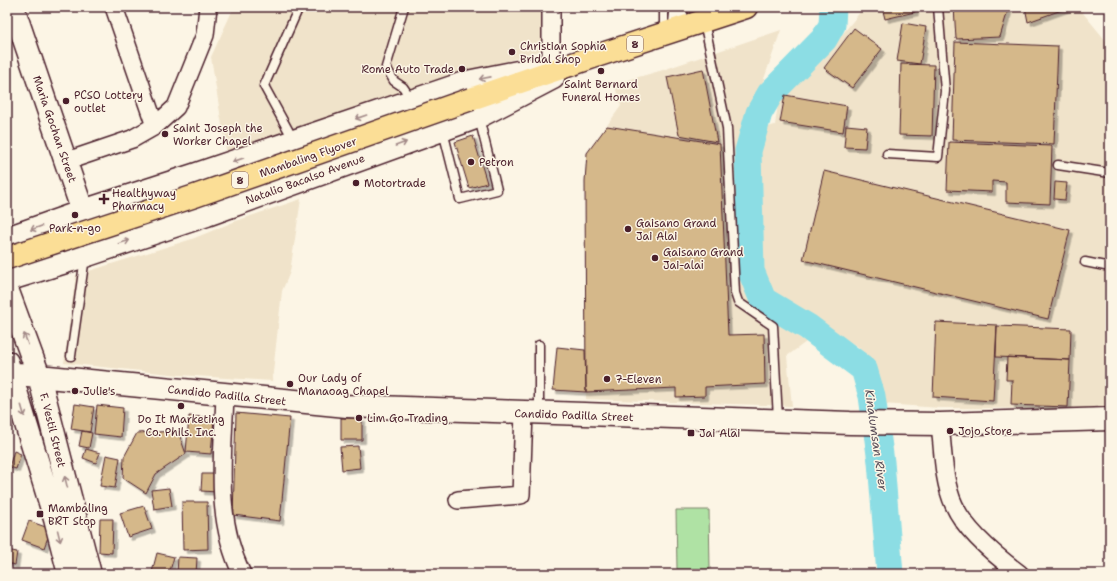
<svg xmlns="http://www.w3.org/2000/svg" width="1117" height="581" viewBox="0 0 1117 581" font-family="'Shantell Sans',sans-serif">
  <defs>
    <filter id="shadow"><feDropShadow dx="3.5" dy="3.5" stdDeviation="0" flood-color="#0004"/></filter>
  </defs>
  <rect width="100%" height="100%" fill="#fcf5e5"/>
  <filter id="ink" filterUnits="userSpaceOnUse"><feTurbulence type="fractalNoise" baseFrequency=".025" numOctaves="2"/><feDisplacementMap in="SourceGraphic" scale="8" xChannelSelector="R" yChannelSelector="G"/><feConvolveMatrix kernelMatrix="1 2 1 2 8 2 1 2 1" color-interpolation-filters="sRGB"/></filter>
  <g filter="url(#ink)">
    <path fill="#f0e3ca" d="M234,7H545V49L329,118L227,156L211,57Z
      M872,7H1083V13L1107,42H1110V409L940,408L883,404L868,357L857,346L816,324L779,298L762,281L756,250L760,129L775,125L778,104L822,60L861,11Z
      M781,30L740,148L743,278L760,302L785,328L806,342L787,356L792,406L586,399L585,181L587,153L621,106L614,84L663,70Z
      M301,199L290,272L282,291L272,381L180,375L64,363L76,275L192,239L236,221Z"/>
    <path fill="#afe2a4" stroke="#7c8068" d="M676,510H709L710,569H677Z"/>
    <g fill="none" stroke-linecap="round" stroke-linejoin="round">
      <path stroke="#8cdde4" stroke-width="27" d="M833,7L832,25L824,39L770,94L759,113L748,151L751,271L763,300L808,327L864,369L872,396L881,462L890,574"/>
    </g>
    <path fill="#d5b88a" stroke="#4a1f2b" filter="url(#shadow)" d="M882,7H914L915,12L885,19Z
      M954,7H1009L1000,37L956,39Z
      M1025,7H1070L1028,22Z
      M903,23L926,27L920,64L897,61Z
      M854,28L882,49L852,88L824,68Z
      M955,42L1058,46L1054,144L952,140Z
      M901,64L934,65L932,136L899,135Z
      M703,69L717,142L679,135L667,77Z
      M785,95L847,106L843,132L780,122Z
      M846,125L867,127L865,148L844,147Z
      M607,126L720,144L728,335L764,334L765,384L705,387V396L676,397V388L586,392L585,181L587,153Z
      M473,136L487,183L469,188L455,142Z
      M949,142L1052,146L1050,204L1006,202V182L992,181V192L947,190Z
      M824,171L1070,230L1048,319L803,260Z
      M1055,182L1067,183L1065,200L1054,199Z
      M936,322L997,325L993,401L933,397Z
      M997,326L1071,329L1070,360L996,357Z
      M557,347L585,350L586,392L553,390Z
      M1007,357L1070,360L1068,407L1011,405L1012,380H1006Z
      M75,404L94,407L90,432L71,429Z
      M97,405L123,408L121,437L94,434Z
      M236,413L290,418L280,521L233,515Z
      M189,416L214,418L211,454L186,452Z
      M341,418H362V440H341Z
      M82,431L92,433L89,448L79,446Z
      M178,431L186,454L156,474L146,493L123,478L124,457L137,433Z
      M358,446L360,468L342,470L340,447Z
      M86,449L100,453L96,463L83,458Z
      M14,451L21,454L16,469L9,467Z
      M106,455L120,458L115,488L100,486Z
      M202,474H217V492L201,491Z
      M169,488L172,506L154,509L151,490Z
      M182,502H207L208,549L183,550Z
      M144,506L152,529L128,537L120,513Z
      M100,519H113L112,553L99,552Z
      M29,521L51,529L44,548L22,540Z
      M7,550L17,552L15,565L7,563Z
      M157,553L174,557L169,574L152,572Z
      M178,557L197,558L196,574H177Z"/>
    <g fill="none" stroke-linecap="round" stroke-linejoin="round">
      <g stroke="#4a1f2b" stroke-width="11">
        <path id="lane" d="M404,7L386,67L394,81L403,87L412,100
          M664,7V32
          M704,22L727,128L735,293L738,302L773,326L778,419
          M443,131L460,199L497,190L479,118
          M293,139L264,86L299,7
          M887,154L938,157L945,91L938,7
          M1058,165L1110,173
          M1085,262L1110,267
          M539,345V412
          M71,356L85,257"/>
      </g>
      <g stroke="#4a1f2b" stroke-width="20">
        <path id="street" d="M114,7L155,126
          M677,30L679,7
          M551,79V7
          M67,161L132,139L155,126L176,107L205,35L208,7
          M225,395C223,455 214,518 242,574
          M940,424C943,450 943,481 954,505C966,532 997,557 1020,574
          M458,500L521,495L524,413"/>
      </g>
      <g stroke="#4a1f2b" stroke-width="25">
        <path id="secondary" d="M13,7L87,224
          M7,238L83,211L194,175L467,82L543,67
          M7,280L85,256L207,215L478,117L553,78
          M7,289L39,376L90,574
          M7,362L55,519L69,574
          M7,373L347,406L850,423L940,424L1110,419"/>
      </g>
      <g stroke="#4a1f2b" stroke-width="25">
        <path id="primary" d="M471,99L593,57L746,7"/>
      </g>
      <use href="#lane" stroke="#fcf5e5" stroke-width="8"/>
      <use href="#street" stroke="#fcf5e5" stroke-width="17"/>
      <use href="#secondary" stroke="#fcf5e5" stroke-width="22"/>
      <use href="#primary" stroke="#fbde96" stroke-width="22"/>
      <g stroke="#4a1f2b" stroke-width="25" stroke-linecap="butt">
        <path id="primary-bridge" d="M7,258L195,196L471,99"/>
      </g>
      <use href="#primary-bridge" stroke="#fbde96" stroke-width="22"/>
    </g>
    <defs><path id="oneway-shaft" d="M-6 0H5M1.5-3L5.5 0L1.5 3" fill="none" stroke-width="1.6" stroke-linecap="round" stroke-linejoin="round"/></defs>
    <g stroke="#a38a88">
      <use href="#oneway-shaft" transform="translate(485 78) rotate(169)"/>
      <use href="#oneway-shaft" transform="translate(361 117) rotate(161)"/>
      <use href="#oneway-shaft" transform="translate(401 144) rotate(-20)"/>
      <use href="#oneway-shaft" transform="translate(238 160) rotate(161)"/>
      <use href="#oneway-shaft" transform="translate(36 228) rotate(160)"/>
      <use href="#oneway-shaft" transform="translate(124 242) rotate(-18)"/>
      <use href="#oneway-shaft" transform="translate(26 339) rotate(-110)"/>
      <use href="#oneway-shaft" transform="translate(23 411) rotate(74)"/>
      <use href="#oneway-shaft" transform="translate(66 482) rotate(-104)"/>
      <use href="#oneway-shaft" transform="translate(59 536) rotate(76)"/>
    </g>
  </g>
  <g fill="#4a1f2b" stroke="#fcf5e5" stroke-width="1.5">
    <circle cx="512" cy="52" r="4"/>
    <circle cx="462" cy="69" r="4"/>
    <circle cx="601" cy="71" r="4"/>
    <circle cx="66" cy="101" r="4"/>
    <circle cx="165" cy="134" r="4"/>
    <circle cx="471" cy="162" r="4"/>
    <circle cx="356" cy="183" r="4"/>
    <path d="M102 193h4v4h4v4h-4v4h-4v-4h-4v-4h4z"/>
    <circle cx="75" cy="215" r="4"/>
    <circle cx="628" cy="229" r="4"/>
    <circle cx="655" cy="258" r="4"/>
    <circle cx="607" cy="379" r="4"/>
    <circle cx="290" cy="384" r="4"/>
    <circle cx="75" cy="391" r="4"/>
    <circle cx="181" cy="406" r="4"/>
    <circle cx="359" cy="418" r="4"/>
    <circle cx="950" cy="431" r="4"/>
    <rect x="687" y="429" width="8" height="8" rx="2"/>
    <rect x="36" y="510" width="8" height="8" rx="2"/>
  </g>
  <g text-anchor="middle" stroke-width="3" stroke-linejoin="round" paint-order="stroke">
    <g fill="#fcf5e5" stroke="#7f5f63" stroke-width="1">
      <rect x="627" y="36" width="16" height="16" rx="3"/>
      <rect x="232" y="172" width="16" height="16" rx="3"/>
    </g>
    <g font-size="10" font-weight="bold" fill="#4a1f2b">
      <text x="635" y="48">8</text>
      <text x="240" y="184">8</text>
    </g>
    <g font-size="11" fill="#4a1f2b" stroke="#fcf5e5" text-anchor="start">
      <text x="520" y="50">Christian Sophia<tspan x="520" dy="13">Bridal Shop</tspan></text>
      <text x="454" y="73" text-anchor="end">Rome Auto Trade</text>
      <text x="601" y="88" text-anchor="middle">Saint Bernard<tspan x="601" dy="13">Funeral Homes</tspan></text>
      <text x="74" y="99">PCSO Lottery<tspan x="74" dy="13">outlet</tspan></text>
      <text x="173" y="132">Saint Joseph the<tspan x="173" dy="13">Worker Chapel</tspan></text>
      <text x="479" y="166">Petron</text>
      <text x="364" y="187">Motortrade</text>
      <text x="112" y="197">Healthyway<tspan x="112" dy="13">Pharmacy</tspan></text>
      <text x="636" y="227">Gaisano Grand<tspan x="636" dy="13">Jai Alai</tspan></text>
      <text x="75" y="232" text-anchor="middle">Park-n-go</text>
      <text x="663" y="256">Gaisano Grand<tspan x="663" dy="13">Jai-alai</tspan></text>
      <text x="298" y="382">Our Lady of<tspan x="298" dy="13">Manaoag Chapel</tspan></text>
      <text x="615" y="383">7-Eleven</text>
      <text x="83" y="395">Julie's</text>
      <text x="367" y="422">Lim Go Trading</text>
      <text x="181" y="423" text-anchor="middle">Do It Marketing<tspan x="181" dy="13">Co. Phils. Inc.</tspan></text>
      <text x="958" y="435">Jojo Store</text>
      <text x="699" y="437">Jai Alai</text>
      <text x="48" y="512">Mambaling<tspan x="48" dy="13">BRT Stop</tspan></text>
    </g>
    <g font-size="11" fill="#4a1f2b" stroke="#fcf5e5">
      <text transform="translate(55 129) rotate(71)" y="4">Maria Gochan Street</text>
      <text transform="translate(308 157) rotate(-19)" y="4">Mambaling Flyover</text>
      <text transform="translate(305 179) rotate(-20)" y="4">Natalio Bacalso Avenue</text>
      <text transform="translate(227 395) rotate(6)" y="4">Candido Padilla Street</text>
      <text transform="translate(574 415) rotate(2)" y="4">Candido Padilla Street</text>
      <text transform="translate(53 430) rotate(76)" y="4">F. Vestil Street</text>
    </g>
    <g font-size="12" font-style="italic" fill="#5a4e59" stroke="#fcf5e5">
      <text transform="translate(876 440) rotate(82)" y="4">Kinalumsan River</text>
    </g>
  </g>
  <rect width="1117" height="581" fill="none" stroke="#fcf5e5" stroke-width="24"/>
  <rect x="12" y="12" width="1093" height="557" fill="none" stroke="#4a1f2b" stroke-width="1.5" filter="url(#ink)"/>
</svg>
